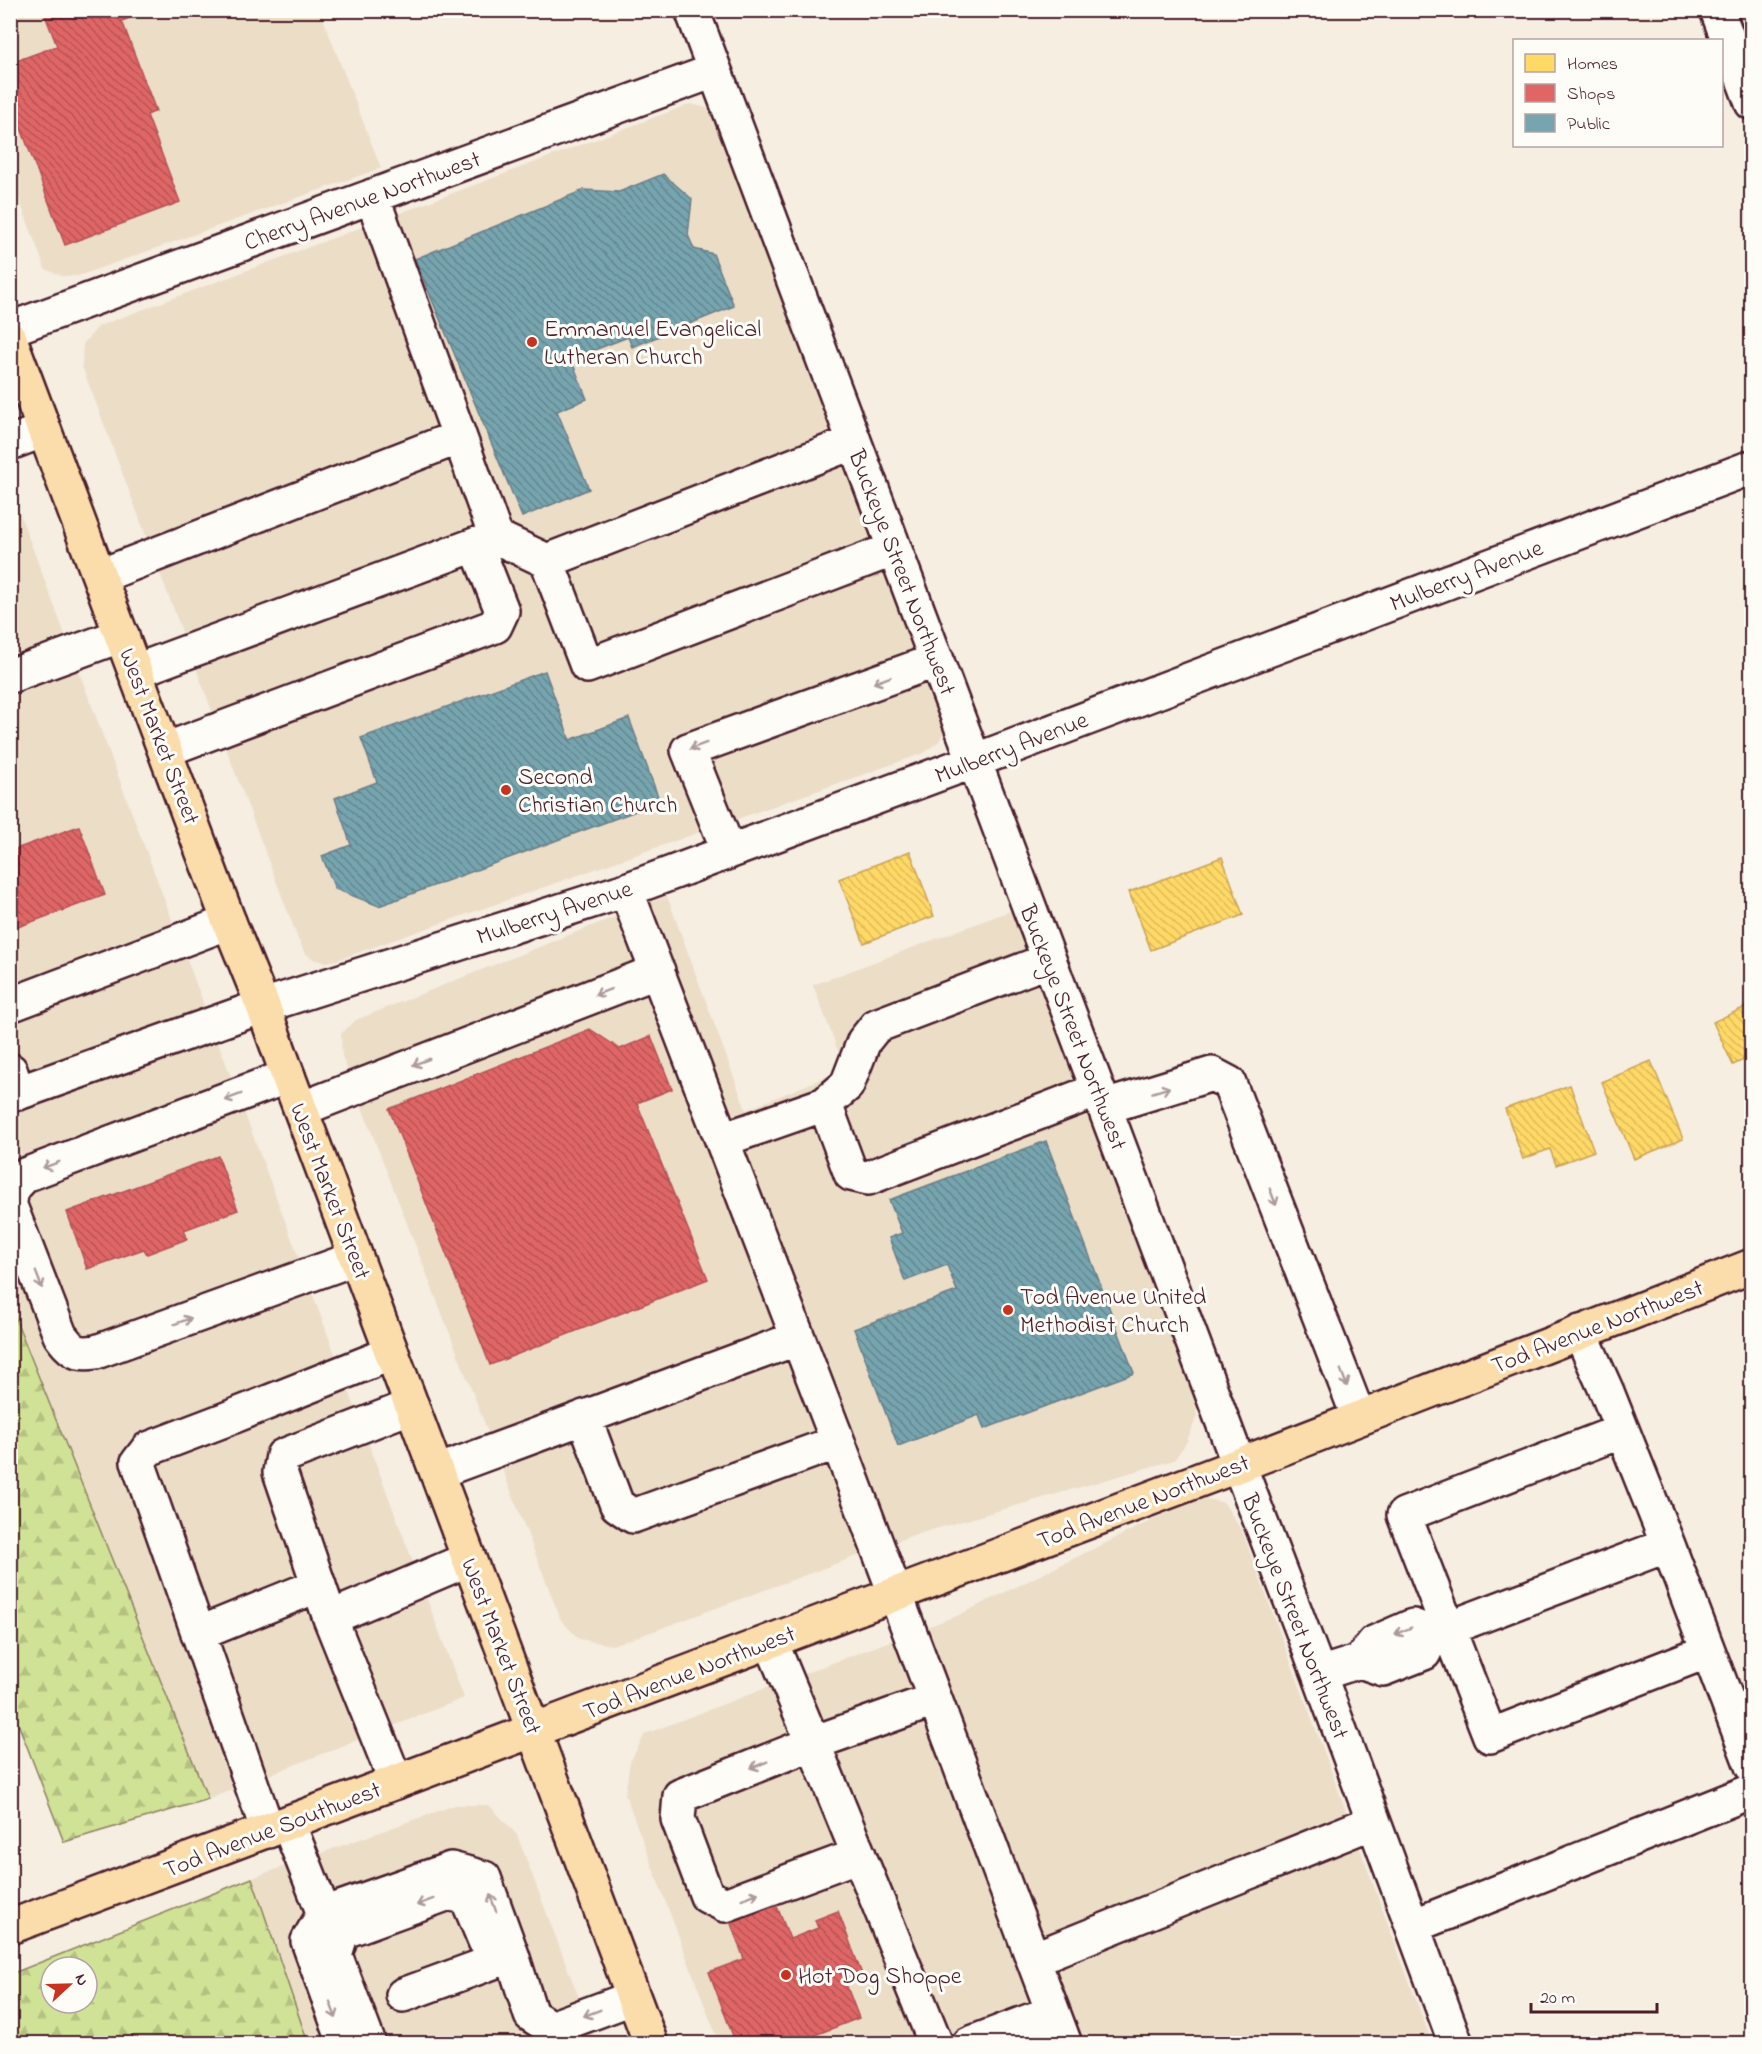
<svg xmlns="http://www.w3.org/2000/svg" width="1762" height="2054" viewBox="0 0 1762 2054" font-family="'Indie Flower',sans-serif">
  <defs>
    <pattern id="forest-firs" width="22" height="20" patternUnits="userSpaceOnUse" patternTransform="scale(1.5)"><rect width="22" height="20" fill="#d0e296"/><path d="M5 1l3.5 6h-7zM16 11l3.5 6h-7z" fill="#b4c181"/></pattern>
    <pattern id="homes-back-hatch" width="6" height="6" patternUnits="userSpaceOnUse" patternTransform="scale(1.5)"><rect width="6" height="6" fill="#ffd966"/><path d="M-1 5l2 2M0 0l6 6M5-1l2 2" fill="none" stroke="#dcba59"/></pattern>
    <pattern id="shops-back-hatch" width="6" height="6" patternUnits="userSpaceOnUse" patternTransform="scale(1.5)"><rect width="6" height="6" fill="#e06666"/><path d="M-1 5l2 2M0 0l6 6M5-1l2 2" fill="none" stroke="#b85354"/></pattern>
    <pattern id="public-back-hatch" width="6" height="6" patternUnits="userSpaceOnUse" patternTransform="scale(1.5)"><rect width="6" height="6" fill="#76a5af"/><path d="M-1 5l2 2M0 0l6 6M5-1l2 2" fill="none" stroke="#63868f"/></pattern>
  </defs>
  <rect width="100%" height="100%" fill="#f5eee1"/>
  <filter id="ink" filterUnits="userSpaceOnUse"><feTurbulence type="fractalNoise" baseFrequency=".0167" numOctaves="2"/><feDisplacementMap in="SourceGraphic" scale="12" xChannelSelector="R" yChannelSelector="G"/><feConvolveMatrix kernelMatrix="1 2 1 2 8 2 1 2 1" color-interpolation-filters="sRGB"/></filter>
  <g filter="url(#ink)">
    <path fill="#ecddc7" d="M11,10L320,11L381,168L78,276H62L45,269L11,177Z
      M690,104L707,108L717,124L946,729L939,741L924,753L337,960L326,962L315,960L305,953L298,939L82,366L83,344L99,326Z
      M10,488L464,1698L208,1799L11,1305Z
      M667,896L746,1110L845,1069L813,985L1013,910L1194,1395L1197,1416L1186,1443L1174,1460L911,1536L640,1636L612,1645L579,1639L561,1620L342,1056L341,1034L356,1020Z
      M1199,1497L1224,1503L1243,1533L1432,2043H719L625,1794L630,1762L645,1734L959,1615Z
      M455,1805H489L517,1835L596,2043H308L252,1878Z"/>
    <path fill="url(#forest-firs)" stroke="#8d8060" stroke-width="1.5" fill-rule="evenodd" d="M10,1305L208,1799L64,1842L11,1705Z
      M252,1878L308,2043H11V1974ZM51,1967H87V2003H51Z"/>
    <path fill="url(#homes-back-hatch)" stroke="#c9a154" stroke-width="1.5" d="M843,10H859L845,16Z
      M910,851L934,916L864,943L839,879Z
      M1222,857L1243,915L1151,950L1129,892Z
      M1752,1004V1056L1733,1065L1713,1022Z
      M1651,1061L1683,1139L1634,1159L1602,1082Z
      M1570,1085L1594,1151L1556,1165L1550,1149L1523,1159L1505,1109Z"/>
    <path fill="url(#shops-back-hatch)" stroke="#b35154" stroke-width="1.5" d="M43,10H149L122,21L156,111L147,115L180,202L65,245L10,99V63L57,46Z
      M79,826L105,895L10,930V851Z
      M590,1029L620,1049L651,1036L672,1089L637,1103L708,1279L490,1365L389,1109Z
      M218,1156L238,1210L184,1230L187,1239L147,1254L144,1249L87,1269L67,1212Z
      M776,1904L790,1939L818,1928L815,1920L838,1911L863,1977L846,1984L859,2018L792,2044H736L709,1972L744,1959L730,1921Z"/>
    <path fill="url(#public-back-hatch)" stroke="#697d87" stroke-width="1.5" d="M663,174L692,199L688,235L694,249L713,254L734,306L632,347L628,337L571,359L587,399L557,411L589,489L522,517L415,259L584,190L619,192Z
      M545,671L570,740L629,718L660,802L379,906L335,889L322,856L351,845L335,798L377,782L361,738Z
      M1046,1141L1134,1373L984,1429L979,1415L898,1446L854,1329L957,1291L947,1265L905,1281L889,1238L902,1233L889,1200Z"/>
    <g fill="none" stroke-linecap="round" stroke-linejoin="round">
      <g stroke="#4a1f2b" stroke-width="38">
        <path id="minor" d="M692,10L1239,1465L1319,1674L1456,2044
          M1717,10L1752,103
          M10,329L714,71
          M10,443L44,430
          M496,537L547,561L854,442
          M547,561L587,666L894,549
          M100,576L459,437
          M136,671L496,537L372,196
          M10,676L122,635
          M165,750L495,626L502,611L476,545
          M729,852L688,750L937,660
          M626,890L838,1442L1065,2044
          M10,1005L229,922
          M10,1070L18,1093L263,1006L626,890L974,761L1752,467
          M825,1104L851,1174L868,1178L1098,1090
          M1105,1107L1212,1074L1229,1083L1359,1418
          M301,1109L658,971
          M722,1140L825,1104L847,1085L864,1041L876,1026L1049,960
          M10,1201L12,1189L25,1175L288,1076
          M10,1206L60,1335C72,1351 76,1355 96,1352L356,1258
          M1580,1332L1607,1392L1668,1545
          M584,1417L617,1505L633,1516L838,1442
          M1622,1431L1404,1515L1490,1736L1708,1651
          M437,1472L798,1338
          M330,1618L469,1559
          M198,1634L319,1585
          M1433,1634L1668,1545L1752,1766
          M771,1642L813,1743L934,1700
          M1319,1674L1360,1661L1374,1643L1413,1626L1433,1634L1424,1653L1383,1669L1360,1661
          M396,1782L330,1618L280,1472L283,1456L412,1406
          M288,1823L324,1914
          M268,1831L138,1462L148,1449L224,1420L392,1353
          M859,1855L725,1905L707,1896L678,1819L680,1796L813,1743L936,2044
          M1413,1926L1752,1791
          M1033,1959L1373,1822
          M403,1995L512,1955
          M345,2044L308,1941L324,1914L451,1869L484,1878L512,1955L531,2015L551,2028L632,1998
          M369,2044L335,1955L342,1932L449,1893L467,1898L485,1941L489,1943
          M969,2044L1053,2012"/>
      </g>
      <g stroke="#4a1f2b" stroke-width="38">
        <path id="major" d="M10,339L229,922L263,1006L288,1076L651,2044
          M10,1927L1239,1465L1752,1266"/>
      </g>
      <use href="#minor" stroke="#fdfcf7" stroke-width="33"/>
      <use href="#major" stroke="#fbdcab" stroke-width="33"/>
    </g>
    <defs><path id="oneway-shaft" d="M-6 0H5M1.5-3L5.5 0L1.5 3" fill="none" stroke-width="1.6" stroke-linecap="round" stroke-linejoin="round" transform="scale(1.5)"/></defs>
    <g stroke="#ac999b">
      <use href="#oneway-shaft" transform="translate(882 680) rotate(160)"/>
      <use href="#oneway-shaft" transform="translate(698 746) rotate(160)"/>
      <use href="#oneway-shaft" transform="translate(603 992) rotate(159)"/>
      <use href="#oneway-shaft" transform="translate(421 1062) rotate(159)"/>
      <use href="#oneway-shaft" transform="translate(1161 1090) rotate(-17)"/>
      <use href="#oneway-shaft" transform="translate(233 1097) rotate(159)"/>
      <use href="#oneway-shaft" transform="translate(51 1165) rotate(159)"/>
      <use href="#oneway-shaft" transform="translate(1273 1197) rotate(69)"/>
      <use href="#oneway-shaft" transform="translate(39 1280) rotate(69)"/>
      <use href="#oneway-shaft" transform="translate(183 1321) rotate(-20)"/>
      <use href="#oneway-shaft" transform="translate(1344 1378) rotate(69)"/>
      <use href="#oneway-shaft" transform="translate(1403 1631) rotate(157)"/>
      <use href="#oneway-shaft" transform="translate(759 1765) rotate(158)"/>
      <use href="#oneway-shaft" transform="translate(750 1896) rotate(-20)"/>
      <use href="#oneway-shaft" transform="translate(425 1902) rotate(160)"/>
      <use href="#oneway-shaft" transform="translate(493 1903) rotate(-110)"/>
      <use href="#oneway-shaft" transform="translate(333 2010) rotate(70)"/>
      <use href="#oneway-shaft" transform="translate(592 2013) rotate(159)"/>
    </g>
  </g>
  <g fill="#c8321e" stroke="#fdfcf7" stroke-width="2">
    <circle cx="532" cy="342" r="6"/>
    <circle cx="506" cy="790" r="6"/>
    <circle cx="1008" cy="1310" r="6"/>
    <circle cx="786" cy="1975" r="6"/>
  </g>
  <g text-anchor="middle" stroke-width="6" stroke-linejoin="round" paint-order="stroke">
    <g font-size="24" fill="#4a1f2b" stroke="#fdfcf7">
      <text transform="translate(362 200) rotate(-20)" y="8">Cherry Avenue Northwest</text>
      <text transform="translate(903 572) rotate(69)" y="8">Buckeye Street Northwest</text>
      <text transform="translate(1466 575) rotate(-21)" y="8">Mulberry Avenue</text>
      <text transform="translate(160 736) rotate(69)" y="8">West Market Street</text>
      <text transform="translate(1011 747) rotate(-21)" y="8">Mulberry Avenue</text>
      <text transform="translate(554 912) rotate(-18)" y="8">Mulberry Avenue</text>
      <text transform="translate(1074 1027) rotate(69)" y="8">Buckeye Street Northwest</text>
      <text transform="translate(331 1191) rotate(69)" y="8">West Market Street</text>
      <text transform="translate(1597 1326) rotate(-21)" y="8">Tod Avenue Northwest</text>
      <text transform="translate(1143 1501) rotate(-21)" y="8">Tod Avenue Northwest</text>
      <text transform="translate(1296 1616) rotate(69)" y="8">Buckeye Street Northwest</text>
      <text transform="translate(502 1646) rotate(69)" y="8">West Market Street</text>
      <text transform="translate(689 1672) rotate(-21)" y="8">Tod Avenue Northwest</text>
      <text transform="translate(272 1829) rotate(-21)" y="8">Tod Avenue Southwest</text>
    </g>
    <g font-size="24" fill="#4a1f2b" stroke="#fdfcf7" text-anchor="start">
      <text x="544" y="336">Emmanuel Evangelical<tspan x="544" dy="28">Lutheran Church</tspan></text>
      <text x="518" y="784">Second<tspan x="518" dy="28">Christian Church</tspan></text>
      <text x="1020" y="1304">Tod Avenue United<tspan x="1020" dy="28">Methodist Church</tspan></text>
      <text x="798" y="1983">Hot Dog Shoppe</text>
    </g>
  </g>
  <rect width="1762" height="2054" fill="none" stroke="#fdfcf7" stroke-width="36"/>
  <rect x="18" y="18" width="1726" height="2018" fill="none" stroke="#4a1f2b" stroke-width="2" filter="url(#ink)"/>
  <rect x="1513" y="39" width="210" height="108" fill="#fdfcf7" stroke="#b5a4a5" stroke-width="1.5"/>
  <rect x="1525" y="54" width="30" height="18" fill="#ffd966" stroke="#b5a4a5" stroke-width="1.5"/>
  <text x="1567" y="69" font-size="18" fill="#4a1f2b">Homes</text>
  <rect x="1525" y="84" width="30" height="18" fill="#e06666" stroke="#b5a4a5" stroke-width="1.5"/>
  <text x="1567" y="99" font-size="18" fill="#4a1f2b">Shops</text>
  <rect x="1525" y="114" width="30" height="18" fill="#76a5af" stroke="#b5a4a5" stroke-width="1.5"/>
  <text x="1567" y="129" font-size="18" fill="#4a1f2b">Public</text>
  <g transform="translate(69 1985) rotate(68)"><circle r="28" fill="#fdfcf7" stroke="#b5a4a5" stroke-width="1.5"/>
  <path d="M0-4.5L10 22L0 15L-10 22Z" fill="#c8321e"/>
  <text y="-9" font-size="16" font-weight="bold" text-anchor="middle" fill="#4a1f2b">N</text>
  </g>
  <path d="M1531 2003v9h126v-9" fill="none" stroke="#4a1f2b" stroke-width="3"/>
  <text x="1540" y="2003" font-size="18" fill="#4a1f2b" stroke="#fdfcf7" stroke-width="4.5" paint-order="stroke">20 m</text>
</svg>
